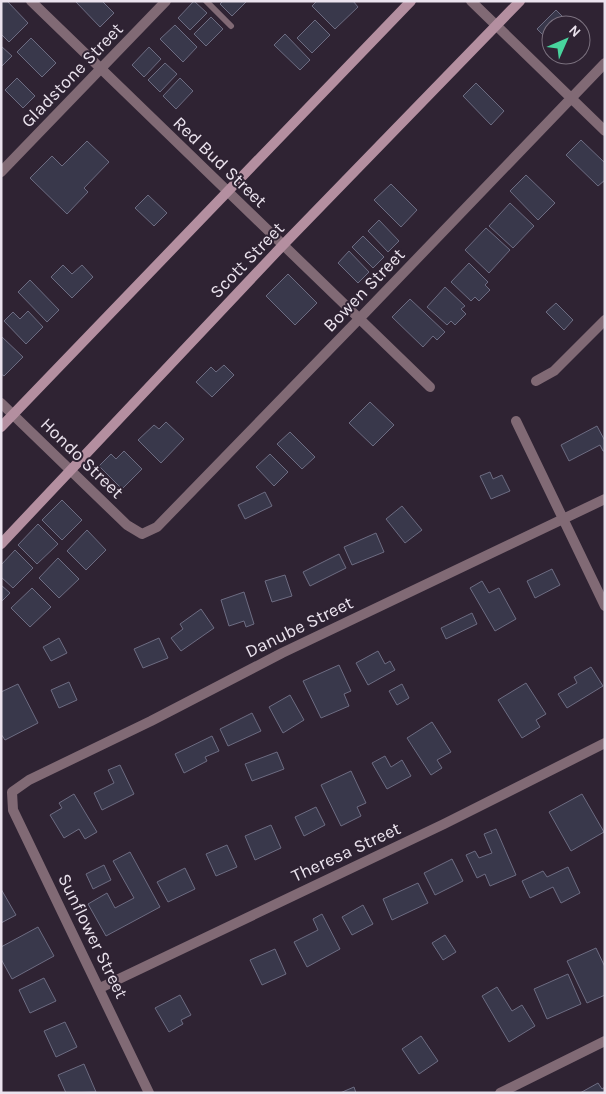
<svg xmlns="http://www.w3.org/2000/svg" width="606" height="1094" viewBox="0 0 606 1094" font-family="Karla,sans-serif">
  <rect width="100%" height="100%" fill="#2f2333"/>
  <path fill="#39384b" stroke="#6d6c82" d="M1,1H7L28,23L9,42L1,34Z
    M77,1H102L114,13L100,27L76,2Z
    M194,1L207,13L190,30L178,18Z
    M223,1H247L232,16L220,4Z
    M317,1H353L358,7L335,29L312,6Z
    M556,10L571,25H551V43L537,29Z
    M211,17L223,29L206,46L194,34Z
    M315,20L330,35L312,53L297,38Z
    M175,25L197,47L183,62L160,39Z
    M285,34L310,60L300,70L274,45Z
    M31,38L56,63L42,77L17,52Z
    M1,46L12,56L2,66L1,65Z
    M149,47L161,59L144,77L132,65Z
    M165,63L177,74L160,92L148,80Z
    M17,78L35,96L23,108L5,90Z
    M180,78L193,91L176,109L163,96Z
    M476,83L504,111L491,125L463,96Z
    M581,140L605,163V180L598,186L566,155Z
    M87,141L109,162L84,188L88,192L67,214L30,178L52,156L62,166Z
    M526,175L555,203L538,220L510,191Z
    M391,184L417,210L401,227L374,200Z
    M148,195L167,213L154,226L135,208Z
    M510,203L534,226L513,248L489,226Z
    M379,220L399,241L388,252L368,231Z
    M486,228L510,250L489,273L465,250Z
    M363,236L384,257L373,268L352,247Z
    M349,251L369,272L358,283L338,263Z
    M469,263L488,282L485,285L490,290L479,301L475,297L471,301L451,282Z
    M63,265L72,274L82,265L93,277L72,298L51,277Z
    M288,274L317,303L295,325L266,296Z
    M30,280L59,310L47,322L18,292Z
    M445,287L465,306L461,309L466,314L455,325L451,321L447,325L427,307Z
    M410,299L445,332L437,340L433,336L423,347L392,317Z
    M556,303L573,320L564,330L546,312Z
    M28,311L43,327L26,344L4,321L13,312L20,319Z
    M1,336L23,357L4,376L1,374Z
    M224,365L234,375L212,397L196,382L211,367L216,372Z
    M370,402L394,425L373,446L349,423Z
    M166,422L184,439L161,463L138,440L154,425L159,429Z
    M597,426L605,441V451H603L600,445L569,461L561,445Z
    M290,432L315,457L302,469L277,444Z
    M124,451L142,469L122,489L99,466L111,454L116,459Z
    M270,454L288,472L274,486L256,467Z
    M490,472L493,479L502,475L510,491L491,499L480,476Z
    M265,492L272,506L245,519L238,505Z
    M62,500L82,520L62,540L42,520Z
    M402,506L422,530L405,543L386,519Z
    M38,524L58,544L37,564L18,545Z
    M87,530L106,550L86,570L67,551Z
    M376,533L384,552L352,565L344,547Z
    M15,550L33,568L13,588L1,577V565Z
    M339,554L346,568L310,586L303,572Z
    M58,558L79,579L59,598L39,578Z
    M552,569L560,585L535,598L527,581Z
    M285,575L292,596L272,602L265,581Z
    M482,581L489,593L499,588L516,619L495,631L470,588Z
    M1,585L10,593L1,602Z
    M32,588L51,607L30,627L11,608Z
    M244,592L254,624L246,627L244,621L229,626L221,600Z
    M201,609L214,628L181,651L171,638L183,629L180,624Z
    M472,613L477,624L446,639L441,628Z
    M59,638L67,653L51,661L43,647Z
    M159,638L168,658L143,668L134,649Z
    M378,651L385,664L390,661L395,670L368,685L356,663Z
    M339,665L351,691L344,694L349,706L321,718L303,681Z
    M591,667L603,686L567,708L558,694L577,683L574,677Z
    M69,682L77,700L59,708L51,690Z
    M526,683L546,714L536,720L540,727L522,738L498,700Z
    M18,684L38,723L5,740L1,734V692Z
    M402,684L409,698L397,705L389,691Z
    M290,695L304,720L283,733L269,707Z
    M252,713L261,731L228,746L220,729Z
    M432,722L451,752L437,760L442,768L431,775L407,738Z
    M212,736L219,751L205,757L207,761L184,773L175,754Z
    M277,752L284,769L252,781L245,764Z
    M385,756L391,767L402,760L411,776L387,789L372,763Z
    M120,765L134,794L102,810L94,793L114,783L108,770Z
    M351,771L366,803L357,807L361,816L341,826L321,785Z
    M74,794L97,832L85,839L79,829L64,838L50,815L62,808L59,803Z
    M582,794L604,832L571,851L549,812Z
    M316,807L325,825L304,836L295,817Z
    M271,825L281,848L255,860L245,836Z
    M496,829L516,875L490,886L485,874L477,878L466,855L475,851L479,858L492,853L484,834Z
    M227,845L237,867L216,876L206,854Z
    M130,852L160,907L106,936L88,904L107,893L115,908L134,898L113,861Z
    M452,859L463,881L435,895L424,873Z
    M104,865L111,880L93,889L86,874Z
    M568,867L580,893L561,903L553,887L530,898L522,881L543,871L547,877Z
    M185,868L195,889L168,902L157,882Z
    M418,883L428,903L392,920L383,899Z
    M1,889L16,915L1,923Z
    M363,905L373,924L352,935L342,917Z
    M322,914L340,949L307,967L294,942L318,930L313,919Z
    M38,927L54,956L12,979L1,959V947Z
    M445,935L456,952L443,960L432,943Z
    M596,948L605,967V995L587,1003L567,961Z
    M275,949L286,974L262,985L250,960Z
    M568,974L581,1004L547,1019L534,989Z
    M44,978L56,1001L30,1013L19,990Z
    M497,987L512,1011L522,1005L535,1026L509,1042L482,996Z
    M180,995L191,1015L181,1020L183,1024L169,1032L155,1008Z
    M65,1022L77,1047L56,1057L44,1031Z
    M421,1036L438,1061L419,1074L402,1049Z
    M84,1064L96,1092L66,1093L58,1075Z
    M598,1083L602,1089L605,1087V1093H580Z
    M354,1087L356,1093H340Z"/>
  <g fill="none" stroke-linecap="round" stroke-linejoin="round">
    <path stroke="#816a75" stroke-width="6" d="M206,1L231,26"/>
    <path stroke="#816a75" stroke-width="10" d="M31,1L430,387
      M471,1L605,131
      M1,172L166,1
      M536,381L554,371L605,320
      M1,403L127,525L142,534L157,527L359,319L605,63
      M516,421L605,606
      M100,988L444,824L605,743
      M149,1093L13,810L12,792L29,780L151,721L282,653L605,499
      M500,1093L605,1041"/>
    <path stroke="#b48fa0" stroke-width="10" d="M1,427L411,1
      M1,544L283,245L520,1"/>
  </g>
  <g text-anchor="middle" stroke-width="4" stroke-linejoin="round" paint-order="stroke">
    <g font-size="18" fill="#ebe3ee" stroke="#2f2333">
      <text transform="translate(72 75) rotate(-46)" y="6">Gladstone Street</text>
      <text transform="translate(220 162) rotate(44)" y="6">Red Bud Street</text>
      <text transform="translate(247 260) rotate(-46)" y="6">Scott Street</text>
      <text transform="translate(364 290) rotate(-46)" y="6">Bowen Street</text>
      <text transform="translate(82 458) rotate(44)" y="6">Hondo Street</text>
      <text transform="translate(299 627) rotate(-26)" y="6">Danube Street</text>
      <text transform="translate(346 852) rotate(-25)" y="6">Theresa Street</text>
      <text transform="translate(93 936) rotate(64)" y="6">Sunflower Street</text>
    </g>
  </g>
  <rect width="606" height="1094" fill="none" stroke="#ebe3ee" stroke-width="5"/>
  <g transform="translate(566 40) rotate(45)"><circle r="24" fill="#2f2333" stroke="#7a707e"/>
  <path d="M0-4L9 19L0 12L-9 19Z" fill="#48d49d"/>
  <text y="-8" font-size="14" font-weight="bold" text-anchor="middle" fill="#ebe3ee">N</text>
  </g>
</svg>
